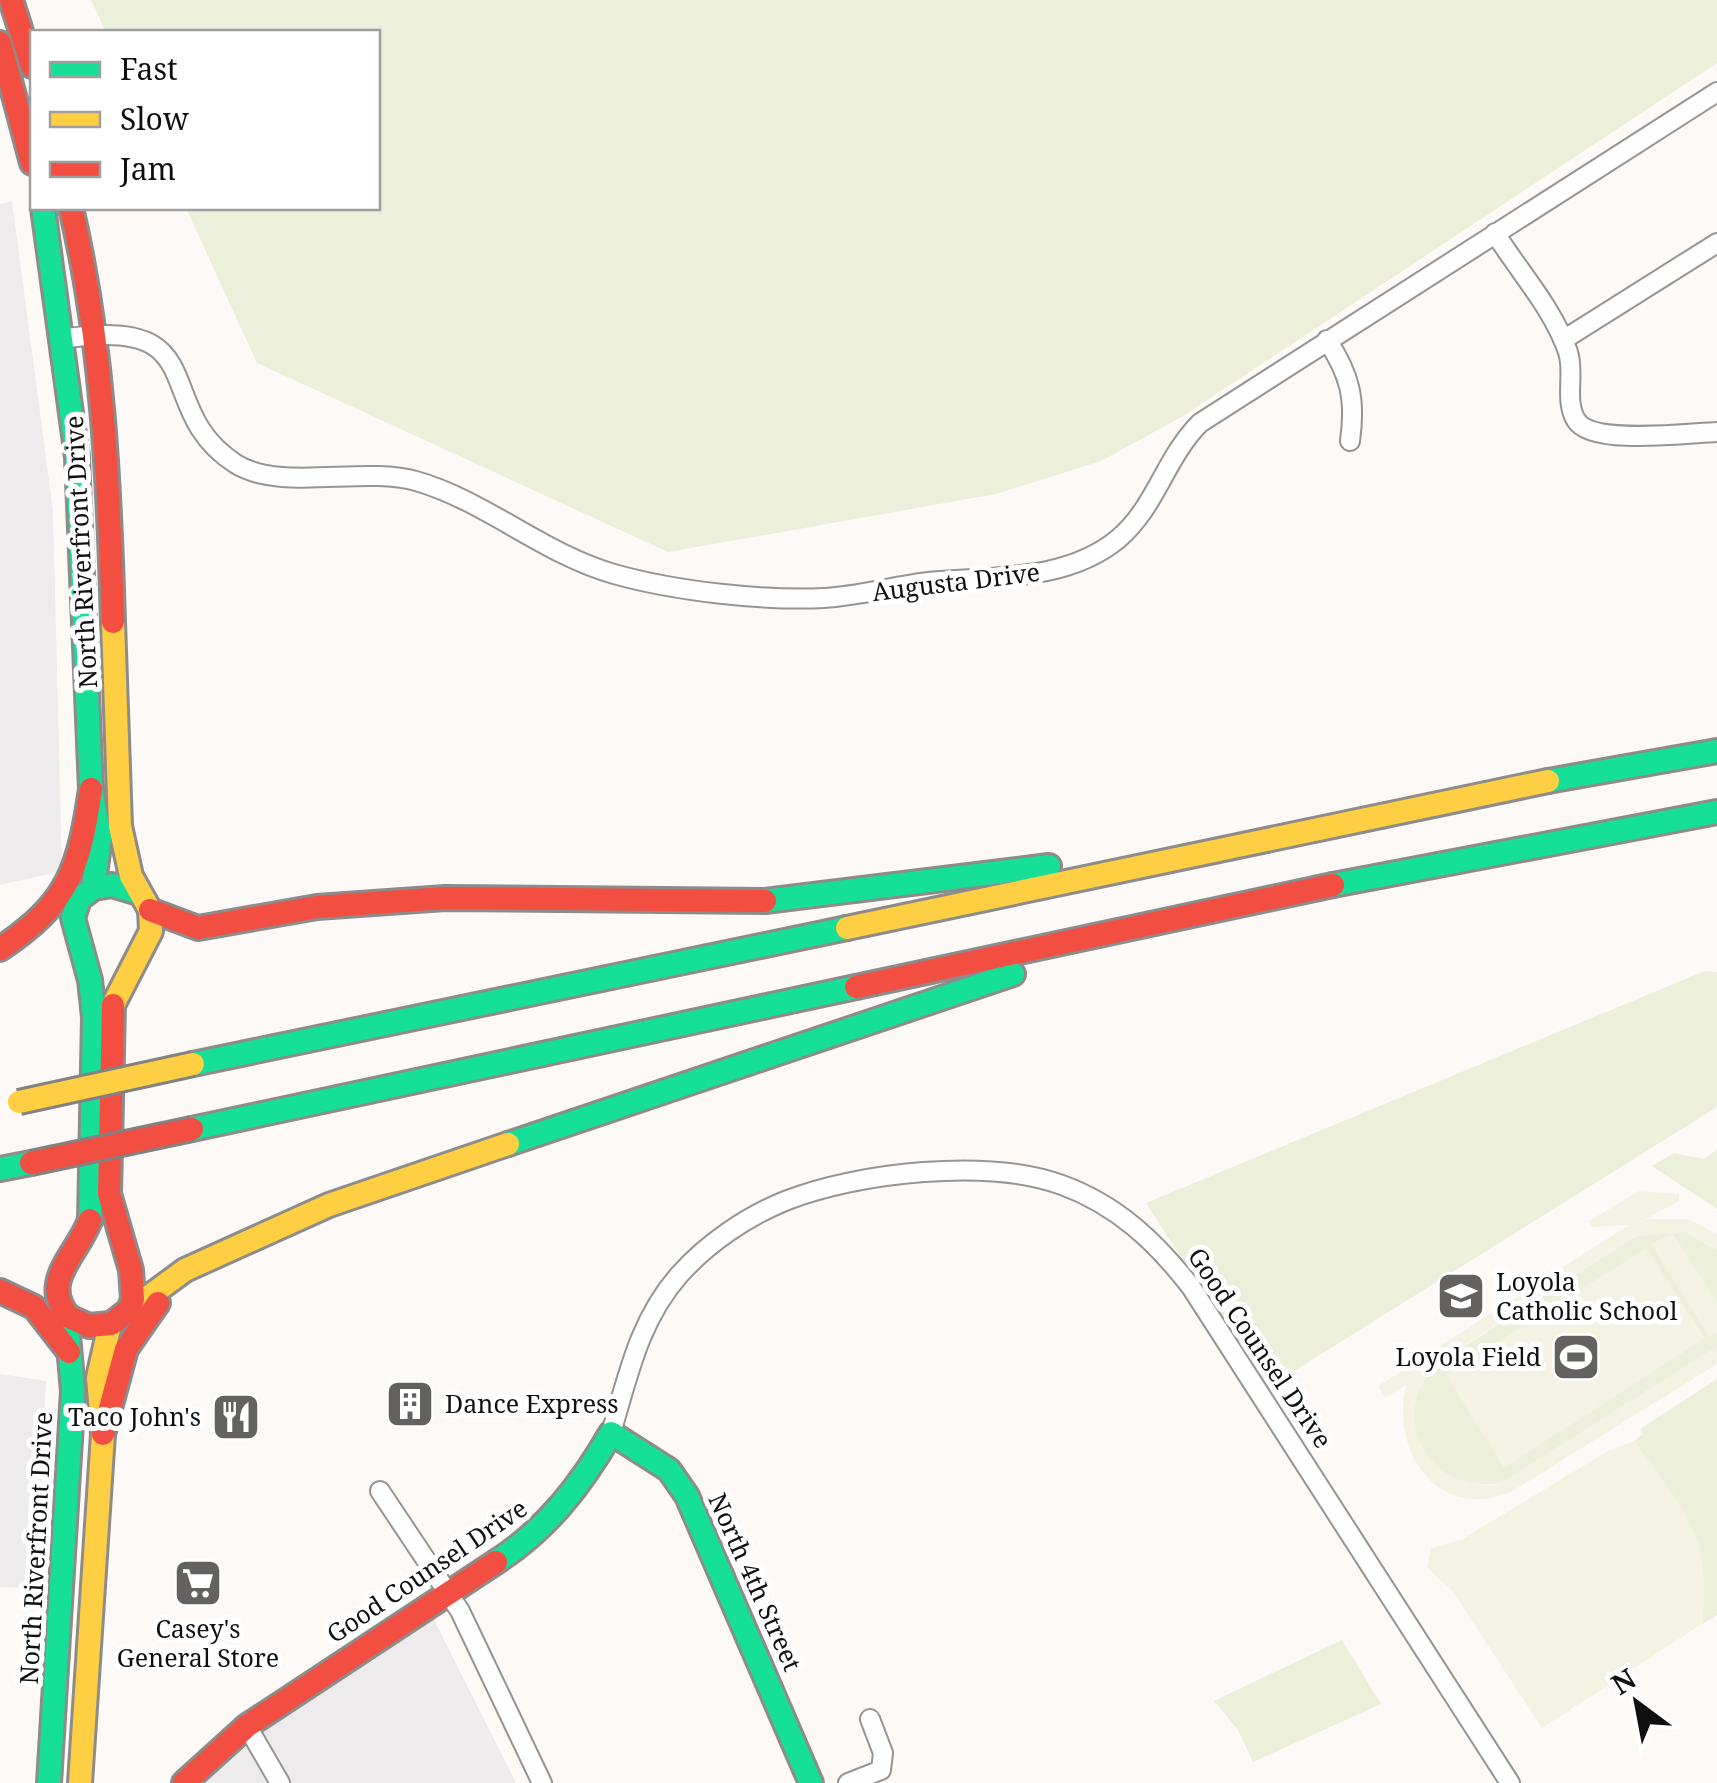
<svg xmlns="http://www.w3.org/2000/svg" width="1717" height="1783" viewBox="0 0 1717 1783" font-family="'Noto Serif',serif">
  <rect width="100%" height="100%" fill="#fcf9f7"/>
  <path fill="#eeebed" d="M12,201L53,511L62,871L0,885V204Z
    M0,1374L46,1381L37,1588L0,1587Z
    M427,1606L516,1783H168L227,1730Z"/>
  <path fill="#ecefd9" d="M91,0H1717V63L1183,416L1101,461L996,494L668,552L257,363L186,208H378V32H106Z
    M1705,971L1717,972V1107L1265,1389L1146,1203Z
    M1717,1150V1209L1652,1166L1674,1153L1703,1159Z
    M1655,1231L1686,1232L1717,1250V1303L1672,1233L1710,1336L1717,1331V1346L1712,1352L1501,1483C1428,1495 1386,1422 1434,1366L1636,1236Z
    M1717,1379V1615L1702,1624C1711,1535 1683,1510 1634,1441L1643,1434L1640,1429Z
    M1342,1640L1381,1704L1253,1762L1238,1730L1214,1701Z"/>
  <path fill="#f4f3e3" d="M1639,1191L1679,1194V1201L1645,1219H1688L1717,1234V1250L1686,1232L1636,1236L1440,1361C1383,1411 1428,1497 1501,1483L1717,1346V1364L1511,1492C1438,1522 1390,1452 1406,1385L1385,1398L1378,1386L1629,1225L1592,1227L1589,1221Z
    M1672,1233L1717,1303V1331L1709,1336L1651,1244Z
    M1646,1248L1705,1338L1504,1468L1446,1375Z
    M1634,1441C1683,1508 1713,1536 1702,1624L1542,1728L1453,1592L1427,1567L1431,1548L1461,1540L1608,1451Z"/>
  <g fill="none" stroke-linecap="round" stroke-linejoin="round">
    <g stroke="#969594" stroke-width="22">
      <path id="street" d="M1495,233C1518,270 1554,310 1568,352C1575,373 1564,400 1576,420C1591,446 1688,433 1717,432
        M62,339C218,314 149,409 236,464C281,492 363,466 416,481C486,501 543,554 614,574C674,591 762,601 824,598C860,596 894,586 929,582C992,576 1066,582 1118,539C1156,507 1165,458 1200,423L1717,92
        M1327,340C1350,375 1356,399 1350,441
        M1563,340L1717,243
        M611,1433C628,1376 639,1320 680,1274C708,1243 746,1217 785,1201C858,1172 989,1158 1062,1185C1117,1205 1156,1242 1191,1287L1510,1783
        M380,1491L460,1611L542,1783
        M247,1726L280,1783
        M848,1783L881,1770L883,1753L870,1719"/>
    </g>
    <g stroke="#8d8c8b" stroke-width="28">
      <path id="fast" d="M43,208L77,457L91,789L100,838L93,888
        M1548,781L1717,751
        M1333,885L1717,812
        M765,901L1049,866
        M193,1064L847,928
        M192,1129L856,987
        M508,1144L1013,974
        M0,1169L31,1163
        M90,1220L94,1017L90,980L73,918L79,899L94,888L112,885L139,893
        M496,1562C547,1529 581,1485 611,1433L669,1470L687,1496L811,1783
        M49,1783L73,1391L68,1336"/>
    </g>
    <g stroke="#8d8c8b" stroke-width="28">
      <path id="slow" d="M847,928L1548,781
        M113,1005L151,931L150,910L131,876L120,826L113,622
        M128,1312L185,1270L329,1205L508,1144
        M80,1783L103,1434L98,1378L110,1324"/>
    </g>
    <g stroke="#8d8c8b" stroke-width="28">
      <path id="jam" d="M11,0L32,66
        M0,43L32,163
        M71,208C103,344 109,483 113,622
        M150,910L198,928L317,907L445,898L765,901
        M0,949C70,902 79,869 91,789
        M856,987L1333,885
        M90,1220C78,1254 38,1282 69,1317L89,1326L111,1324L129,1310L133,1299L131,1270L109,1194L113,1005
        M0,1291L34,1307L69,1352
        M103,1434L126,1349L158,1303
        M184,1783L247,1726L496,1562"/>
    </g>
    <use href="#street" stroke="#fffefe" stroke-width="18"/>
    <use href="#fast" stroke="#16e098" stroke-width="22"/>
    <use href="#slow" stroke="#ffcf43" stroke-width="22"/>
    <use href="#jam" stroke="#f24e42" stroke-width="22"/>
    <g stroke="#848281" stroke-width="28" stroke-linecap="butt">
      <path id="slow-bridge" d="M19,1102L193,1064"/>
    </g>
    <g stroke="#848281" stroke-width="28" stroke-linecap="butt">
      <path id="jam-bridge" d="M31,1163L192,1129"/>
    </g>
    <use href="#slow-bridge" stroke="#ffcf43" stroke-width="22"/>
    <use href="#jam-bridge" stroke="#f24e42" stroke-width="22"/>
  </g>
  <defs>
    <g id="school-square" transform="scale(2.5)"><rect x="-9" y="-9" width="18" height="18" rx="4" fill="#636261" stroke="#fff"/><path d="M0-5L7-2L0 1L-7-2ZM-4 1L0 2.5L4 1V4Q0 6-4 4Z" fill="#fff"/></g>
    <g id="stadium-square" transform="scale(2.5)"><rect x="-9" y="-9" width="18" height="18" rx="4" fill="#636261" stroke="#fff"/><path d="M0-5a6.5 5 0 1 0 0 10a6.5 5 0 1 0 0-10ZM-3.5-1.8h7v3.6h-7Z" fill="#fff"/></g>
    <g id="building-square" transform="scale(2.5)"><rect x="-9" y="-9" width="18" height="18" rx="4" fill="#636261" stroke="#fff"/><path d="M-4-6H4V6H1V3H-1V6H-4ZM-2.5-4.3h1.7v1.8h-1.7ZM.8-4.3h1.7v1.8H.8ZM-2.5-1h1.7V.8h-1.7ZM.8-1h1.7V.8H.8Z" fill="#fff"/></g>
    <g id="restaurant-square" transform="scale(2.5)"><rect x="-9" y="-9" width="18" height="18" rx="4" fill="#636261" stroke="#fff"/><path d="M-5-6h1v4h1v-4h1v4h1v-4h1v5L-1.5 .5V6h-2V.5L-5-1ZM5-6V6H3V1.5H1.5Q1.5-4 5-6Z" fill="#fff"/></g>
    <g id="supermarket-square" transform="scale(2.5)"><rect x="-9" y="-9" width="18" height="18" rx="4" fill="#636261" stroke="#fff"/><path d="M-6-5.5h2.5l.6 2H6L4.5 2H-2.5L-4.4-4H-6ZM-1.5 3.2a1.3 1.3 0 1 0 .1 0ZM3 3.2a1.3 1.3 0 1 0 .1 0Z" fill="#fff"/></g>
  </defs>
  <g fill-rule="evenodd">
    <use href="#school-square" x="1461" y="1296"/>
    <use href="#stadium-square" x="1576" y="1357"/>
    <use href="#building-square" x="410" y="1404"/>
    <use href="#restaurant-square" x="236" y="1417"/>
    <use href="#supermarket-square" x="198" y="1583"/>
  </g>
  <g text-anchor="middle" stroke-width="10" stroke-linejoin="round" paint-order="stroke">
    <g font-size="25" fill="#101010" stroke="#fff">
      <text transform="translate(81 552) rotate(-93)" y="9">North Riverfront Drive</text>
      <text transform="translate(956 582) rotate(-7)" y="9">Augusta Drive</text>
      <text transform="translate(1260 1348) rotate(56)" y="9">Good Counsel Drive</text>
      <text transform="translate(36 1548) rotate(-87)" y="9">North Riverfront Drive</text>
      <text transform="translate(427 1571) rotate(-34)" y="9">Good Counsel Drive</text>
      <text transform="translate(755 1582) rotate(66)" y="9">North 4th Street</text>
    </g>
    <g font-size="25" fill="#101010" stroke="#fff" text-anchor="start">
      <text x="1496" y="1291">Loyola<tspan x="1496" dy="29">Catholic School</tspan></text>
      <text x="1541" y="1366" text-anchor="end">Loyola Field</text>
      <text x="445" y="1413">Dance Express</text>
      <text x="201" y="1426" text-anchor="end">Taco John's</text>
      <text x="198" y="1638" text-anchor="middle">Casey's<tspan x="198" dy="29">General Store</tspan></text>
    </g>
  </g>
  <rect x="30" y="30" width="350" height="180" fill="#ffffff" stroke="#9f9f9f" stroke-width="2.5"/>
  <rect x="50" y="62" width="50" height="15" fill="#16e098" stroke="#9f9f9f" stroke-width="2.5"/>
  <text x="120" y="80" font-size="30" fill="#101010">Fast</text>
  <rect x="50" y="112" width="50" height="15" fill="#ffcf43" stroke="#9f9f9f" stroke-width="2.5"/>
  <text x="120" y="130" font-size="30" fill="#101010">Slow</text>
  <rect x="50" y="162" width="50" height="15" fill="#f24e42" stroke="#9f9f9f" stroke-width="2.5"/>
  <text x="120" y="180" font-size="30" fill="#101010">Jam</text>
  <g transform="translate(1637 1703) rotate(328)" stroke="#ffffff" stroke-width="8" paint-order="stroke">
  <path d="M0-8L18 38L0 25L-18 38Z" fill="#101010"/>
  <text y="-15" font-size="28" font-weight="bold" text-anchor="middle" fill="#101010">N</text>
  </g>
</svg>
